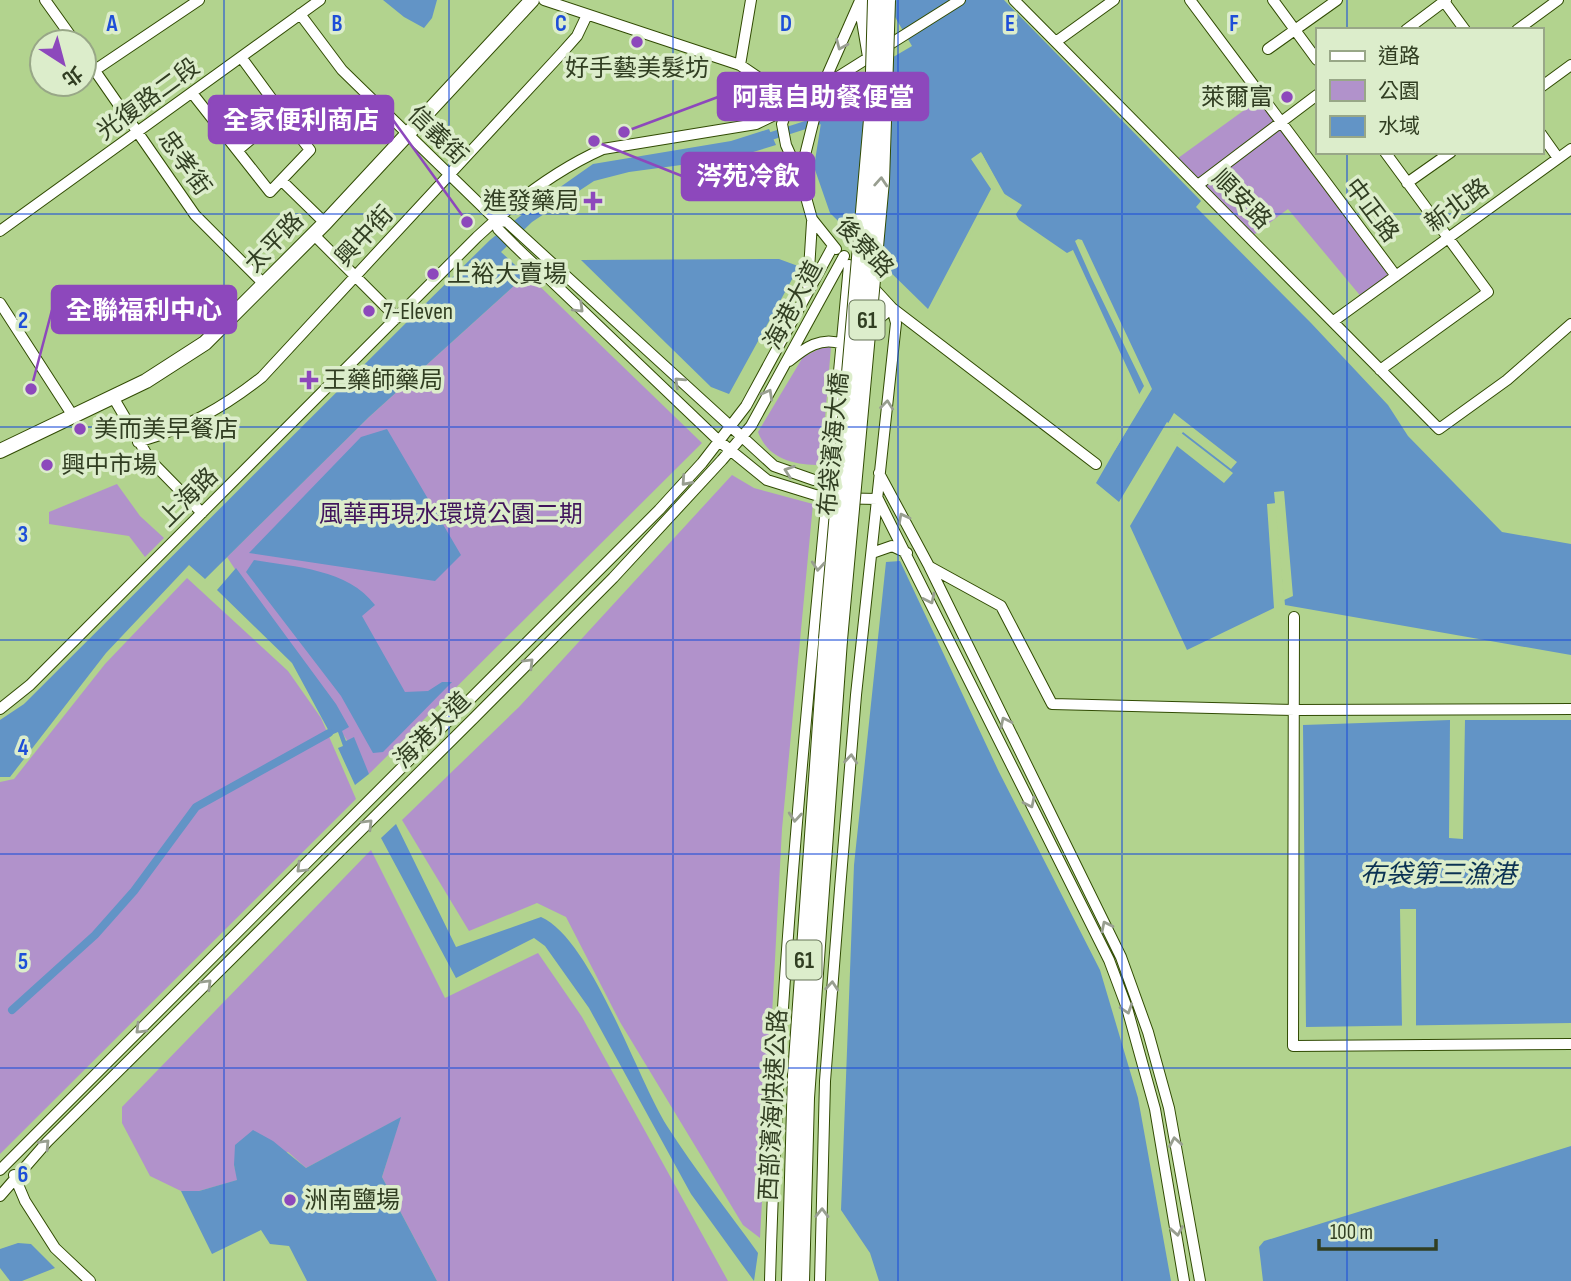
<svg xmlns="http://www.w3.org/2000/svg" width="1571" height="1281" viewBox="0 0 1571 1281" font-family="'Sofia Sans Condensed','Noto Sans TC',sans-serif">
  <rect width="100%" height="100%" fill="#b2d38e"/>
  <path fill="#b192cb" d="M1261,98L1396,276L1363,299L1288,209L1251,237L1174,161Z
    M527,274L702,443L369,774L227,557L369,417Z
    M825,346L831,347L821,465C794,465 768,459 758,432L803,357Z
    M732,475L754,488L813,504L782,829L760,1238L743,1225L620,1022L566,917L537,903L469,931L402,820L519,707Z
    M117,484L140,516L164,538L145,557L129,536L49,524V512Z
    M187,578L288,671L321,718L356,799L0,1154V782L14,779L105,664Z
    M371,850L445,998L538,953L582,1017L728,1281H437L382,1177L400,1118L306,1168L288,1152L234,1165L238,1180L199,1191H181L150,1176L122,1123V1107Z"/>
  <path fill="#6294c6" d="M383,0H437L432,18L424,28L404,17Z
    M885,0H1004L1201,201L1196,207L1311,323L1388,405L1408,436L1502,532L1571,544V655L1285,605L1276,503L1267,504L1274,608L1187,650L1130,526L1177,446L1224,483L1233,473L1167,422L1119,502L1096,483L1143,402L1073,250L1067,253L1019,220L981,152L971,159L991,189L928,309L830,213L814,167L824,104L871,70L912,46Z
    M769,129L776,145L733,158L629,172L594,181L532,222L501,252L526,275L369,417L205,579L189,565L106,653L10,777H0V720L24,704L418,311L490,240L529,209L593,164L731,141Z
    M779,259L798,266L796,272L729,394L711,387L581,260Z
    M387,429L461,555L435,581L249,553L361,437Z
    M254,560C295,567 348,569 375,605L362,616L405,692L428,691L442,682H452L383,752L373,753L341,696L246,572Z
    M900,561L999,772L1100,970L1138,1098L1171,1281H879L870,1253L841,1210L854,865L886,562Z
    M236,568L336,704L349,727L342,731L346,741L354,737L369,774L355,785L338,748L343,746L338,732L331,735L292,663L217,590Z
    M1450,720H1571V1023L1306,1027L1303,725Z
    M396,824L456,947L541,917C591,939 636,1076 667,1126C695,1170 728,1211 758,1253L754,1281L691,1194L589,1008L545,946L534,938L456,978L381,838Z
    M401,1117L382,1177L437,1281H307L289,1246L270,1244L261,1230L212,1254L181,1191H199L237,1180L234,1165L235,1145L253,1130L273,1141L306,1168Z
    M1571,1146V1281H1263L1259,1247L1264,1241Z
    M18,1243L31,1244L55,1268L22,1281H10L0,1268V1249Z"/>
  <path fill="#b2d38e" d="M982,154L1003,193L1022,205L1014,217L981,157L976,160L994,190L931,311L993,189L974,158Z
    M1078,239L1082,240L1152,389L1115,450L1112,448L1139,402L1137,398L1144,386L1091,277L1075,241Z
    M1174,413L1237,462L1231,469L1183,432L1180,436L1168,427L1130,490Z
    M1284,491L1293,596L1284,600L1274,492Z
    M1450,720H1465L1463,839L1449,838Z
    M1400,909H1416V1027H1402Z"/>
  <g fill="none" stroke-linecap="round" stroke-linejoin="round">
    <path stroke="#6294c6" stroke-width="8" d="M765,138L821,120
      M12,1010L95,935L134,891L196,807L329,733"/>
    <g stroke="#314b03" stroke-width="12">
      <path id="minor" d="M45,0L75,42
        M544,0L740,65L777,90L787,109L782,124L786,145L800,176L812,219L836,249
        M866,0L869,23
        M1014,0L1439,429L1507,380L1571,324
        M1190,0L1396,276
        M1273,0L1317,60
        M1443,0L1465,30
        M859,3L868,57
        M300,14L342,70L496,220
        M1406,30L1446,0
        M1517,30L1558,0
        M1057,41L1114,0
        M1268,49L1337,0
        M84,55L195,215L265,285
        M740,65L751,0
        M95,70L199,0
        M1541,87L1571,65
        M192,93L270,192L310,150L282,113
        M1541,134L1558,158
        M238,150L282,113L241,57
        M800,175L822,87L859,3
        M283,182L325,223
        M1407,183L1451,152
        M1198,185L1317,95
        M496,220L498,229L516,247L719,441L767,480L825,498L878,499L1109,960L1127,1008L1155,1109L1184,1281
        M496,220L507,222L774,466L814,480H831
        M0,231L320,0
        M313,234L397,318
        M869,283L892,308L1096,464
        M808,286L812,222
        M0,303L73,416
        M1335,320L1571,149
        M868,328L892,308
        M789,361C805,348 821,336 842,344
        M1380,370L1488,292L1385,152
        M113,397L150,460L202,513
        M138,442C186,428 223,408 262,377L561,54L577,36L587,15
        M879,473L929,566L1121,957L1148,1032L1169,1108L1200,1281
        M872,553L892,546L907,553
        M930,567L1001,606L1052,704L1295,710L1571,709
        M1294,617L1293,1046L1571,1044
        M0,709L30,685L477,237C513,203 558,169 603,149L756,124L787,109L960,0
        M0,1170L659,510L702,463L746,406L833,246
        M14,1175L25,1201L55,1248L90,1281
        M0,1196L47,1142L475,717L613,578L722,460L751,426L844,256
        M770,1281C779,940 818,604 849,265
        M820,1281L825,1081L840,889L856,695L896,323L892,308"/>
    </g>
    <g stroke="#314b03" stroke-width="16">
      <path id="major" d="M0,451L146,381L205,343L325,223L532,0"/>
    </g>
    <g stroke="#314b03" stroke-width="18">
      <path id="highway" d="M790,1281L796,1075L827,639
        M801,1281L806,1098L839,640"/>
    </g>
    <use href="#minor" stroke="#fff" stroke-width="10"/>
    <use href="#major" stroke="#fff" stroke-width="14"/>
    <use href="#highway" stroke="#fff" stroke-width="16"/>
    <g stroke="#314b03" stroke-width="18" stroke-linecap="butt">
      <path id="highway-bridge" d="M827,639L873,108L876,0
        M839,640L881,181L887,0"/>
    </g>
    <use href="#highway-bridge" stroke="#fff" stroke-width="16"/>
  </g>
  <defs><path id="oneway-chevron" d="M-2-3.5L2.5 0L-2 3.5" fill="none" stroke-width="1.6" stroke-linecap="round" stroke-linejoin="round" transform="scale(1.75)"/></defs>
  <g stroke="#989e90">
    <use href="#oneway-chevron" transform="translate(841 45) rotate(113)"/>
    <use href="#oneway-chevron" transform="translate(881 182) rotate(-86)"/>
    <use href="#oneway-chevron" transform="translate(579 308) rotate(44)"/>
    <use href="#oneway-chevron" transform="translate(679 382) rotate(-137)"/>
    <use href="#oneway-chevron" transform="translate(768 394) rotate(-61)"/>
    <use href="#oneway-chevron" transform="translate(887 405) rotate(-84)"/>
    <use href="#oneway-chevron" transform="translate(789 471) rotate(-161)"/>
    <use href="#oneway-chevron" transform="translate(686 481) rotate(132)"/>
    <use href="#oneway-chevron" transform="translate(903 518) rotate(-118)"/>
    <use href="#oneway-chevron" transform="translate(818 566) rotate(95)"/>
    <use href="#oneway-chevron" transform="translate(930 599) rotate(64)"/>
    <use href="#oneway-chevron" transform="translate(529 663) rotate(-45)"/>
    <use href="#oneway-chevron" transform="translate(1005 722) rotate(-116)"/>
    <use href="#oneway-chevron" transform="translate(851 759) rotate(-85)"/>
    <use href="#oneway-chevron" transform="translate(1030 803) rotate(64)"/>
    <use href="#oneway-chevron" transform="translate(795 817) rotate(95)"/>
    <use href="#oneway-chevron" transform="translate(368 824) rotate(-45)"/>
    <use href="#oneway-chevron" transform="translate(301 868) rotate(135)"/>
    <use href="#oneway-chevron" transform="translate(1106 926) rotate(-116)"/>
    <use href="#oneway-chevron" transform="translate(207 984) rotate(-45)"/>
    <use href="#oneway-chevron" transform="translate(832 986) rotate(-85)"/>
    <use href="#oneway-chevron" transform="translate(1127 1009) rotate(72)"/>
    <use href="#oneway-chevron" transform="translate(140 1029) rotate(135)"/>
    <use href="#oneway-chevron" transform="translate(1175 1142) rotate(-100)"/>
    <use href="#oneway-chevron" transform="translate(45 1144) rotate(-47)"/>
    <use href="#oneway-chevron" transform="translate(822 1213) rotate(-89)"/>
    <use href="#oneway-chevron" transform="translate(1177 1231) rotate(80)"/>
  </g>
  <path fill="none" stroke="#1d4ed8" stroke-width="2" stroke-opacity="0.55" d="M224,0V1281M449,0V1281M673,0V1281M898,0V1281M1122,0V1281M1347,0V30M1347,152V1281M0,214H1571M0,427H1571M0,640H1571M0,854H1571M0,1068H1571"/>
  <g fill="#8d48bc" stroke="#dcedcb" stroke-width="2.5">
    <circle cx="637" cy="42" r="7"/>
    <circle cx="1287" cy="97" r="7"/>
    <path d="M589.5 190.5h7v7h7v7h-7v7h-7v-7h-7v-7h7z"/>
    <circle cx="433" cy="274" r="7"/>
    <circle cx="369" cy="311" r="7"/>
    <path d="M305.5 369.5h7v7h7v7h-7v7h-7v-7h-7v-7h7z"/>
    <circle cx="80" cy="429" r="7"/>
    <circle cx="47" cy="465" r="7"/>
    <circle cx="290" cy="1200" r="7"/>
  </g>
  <g text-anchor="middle" stroke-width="7" stroke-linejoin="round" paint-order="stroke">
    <g fill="#dcedcb" stroke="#647255" stroke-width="2">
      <rect x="849.5" y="300.5" width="35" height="39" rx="5"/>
      <rect x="786.5" y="940.5" width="35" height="39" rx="5"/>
    </g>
    <g font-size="23" font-weight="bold" fill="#313e22">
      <text x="867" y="328">61</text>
      <text x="804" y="968">61</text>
    </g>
    <g font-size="24" fill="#313e22" stroke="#dcedcb" text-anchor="start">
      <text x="637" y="76" text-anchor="middle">好手藝美髮坊</text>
      <text x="1273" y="105" text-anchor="end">萊爾富</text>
      <text x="579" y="209" text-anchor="end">進發藥局</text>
      <text x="447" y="282">上裕大賣場</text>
      <text x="383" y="319">7-Eleven</text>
      <text x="323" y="388">王藥師藥局</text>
      <text x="94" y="437">美而美早餐店</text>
      <text x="61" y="473">興中市場</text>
      <text x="304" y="1208">洲南鹽場</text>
    </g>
    <g font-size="24" fill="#313e22" stroke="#dcedcb">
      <text transform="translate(148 99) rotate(-36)" y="8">光復路二段</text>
      <text transform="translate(438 135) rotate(44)" y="8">信義街</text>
      <text transform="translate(185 163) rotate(55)" y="8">忠孝街</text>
      <text transform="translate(1242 199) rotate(45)" y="8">順安路</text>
      <text transform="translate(1457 205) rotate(-36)" y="8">新北路</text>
      <text transform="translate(1372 210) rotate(53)" y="8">中正路</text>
      <text transform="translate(364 236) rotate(-47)" y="8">興中街</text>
      <text transform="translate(274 242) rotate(-46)" y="8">太平路</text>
      <text transform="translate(865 247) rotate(47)" y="8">後寮路</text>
      <text transform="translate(793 305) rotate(-62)" y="8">海港大道</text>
      <text transform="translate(833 444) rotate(-85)" y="8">布袋濱海大橋</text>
      <text transform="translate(188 497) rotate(-45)" y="8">上海路</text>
      <text transform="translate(432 730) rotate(-45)" y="8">海港大道</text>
      <text transform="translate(773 1105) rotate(-87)" y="8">西部濱海快速公路</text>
    </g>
    <g font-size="24" fill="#41155c" stroke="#dcedcb">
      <text x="451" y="522">風華再現水環境公園二期</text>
    </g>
    <g font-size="26" font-style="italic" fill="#0b3253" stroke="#dcedcb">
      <text x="1438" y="883">布袋第三漁港</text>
    </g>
  </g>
  <g font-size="23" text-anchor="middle" font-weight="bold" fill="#1d4ed8" stroke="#dcedcb" stroke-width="7" stroke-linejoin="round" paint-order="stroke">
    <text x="112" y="31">A</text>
    <text x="337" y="31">B</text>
    <text x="561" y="31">C</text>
    <text x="786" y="31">D</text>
    <text x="1010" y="31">E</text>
    <text x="1234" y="31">F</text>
    <text x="23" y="328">2</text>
    <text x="23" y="542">3</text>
    <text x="23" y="755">4</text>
    <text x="23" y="969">5</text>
    <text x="23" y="1182">6</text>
  </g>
  <path fill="none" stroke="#8d48bc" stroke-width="2.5" d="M624 132L718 97M467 222L393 120M594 141L682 176M31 389L52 310"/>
  <g fill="#8d48bc" stroke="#dcedcb" stroke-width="2.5">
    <circle cx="624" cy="132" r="7"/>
    <circle cx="467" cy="222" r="7"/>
    <circle cx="594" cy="141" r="7"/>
    <circle cx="31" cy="389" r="7"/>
  </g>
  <g fill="#8d48bc" stroke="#8d48bc" stroke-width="2.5">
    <rect x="718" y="73" width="210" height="47" rx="7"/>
    <rect x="209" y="96" width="184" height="47" rx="7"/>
    <rect x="682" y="153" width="132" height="47" rx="7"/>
    <rect x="52" y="286" width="184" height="47" rx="7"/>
  </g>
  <g font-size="26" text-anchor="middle" font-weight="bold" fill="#fff">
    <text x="823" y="106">阿惠自助餐便當</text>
    <text x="301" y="129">全家便利商店</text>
    <text x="748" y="185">涔苑冷飲</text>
    <text x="144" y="319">全聯福利中心</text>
  </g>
  <rect x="1316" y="28" width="228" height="126" fill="#dcedcb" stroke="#98a787" stroke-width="2"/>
  <rect x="1330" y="51" width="35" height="10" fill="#ffffff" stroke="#98a787" stroke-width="2"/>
  <text x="1378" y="63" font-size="21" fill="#313e22">道路</text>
  <rect x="1330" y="80" width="35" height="21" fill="#b192cb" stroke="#98a787" stroke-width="2"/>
  <text x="1378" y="98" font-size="21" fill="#313e22">公園</text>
  <rect x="1330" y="116" width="35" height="21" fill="#6294c6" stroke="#98a787" stroke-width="2"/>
  <text x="1378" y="133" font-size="21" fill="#313e22">水域</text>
  <g transform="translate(63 63) rotate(144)"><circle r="33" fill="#dcedcb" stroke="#98a787" stroke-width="2"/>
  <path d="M0-5L12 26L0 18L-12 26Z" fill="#8d48bc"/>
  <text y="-10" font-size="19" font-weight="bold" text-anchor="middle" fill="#313e22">北</text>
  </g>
  <path d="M1319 1239v10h117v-10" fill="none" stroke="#313e22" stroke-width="3.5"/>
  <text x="1330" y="1239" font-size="21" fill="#313e22" stroke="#dcedcb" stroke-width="5" paint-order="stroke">100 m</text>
</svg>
